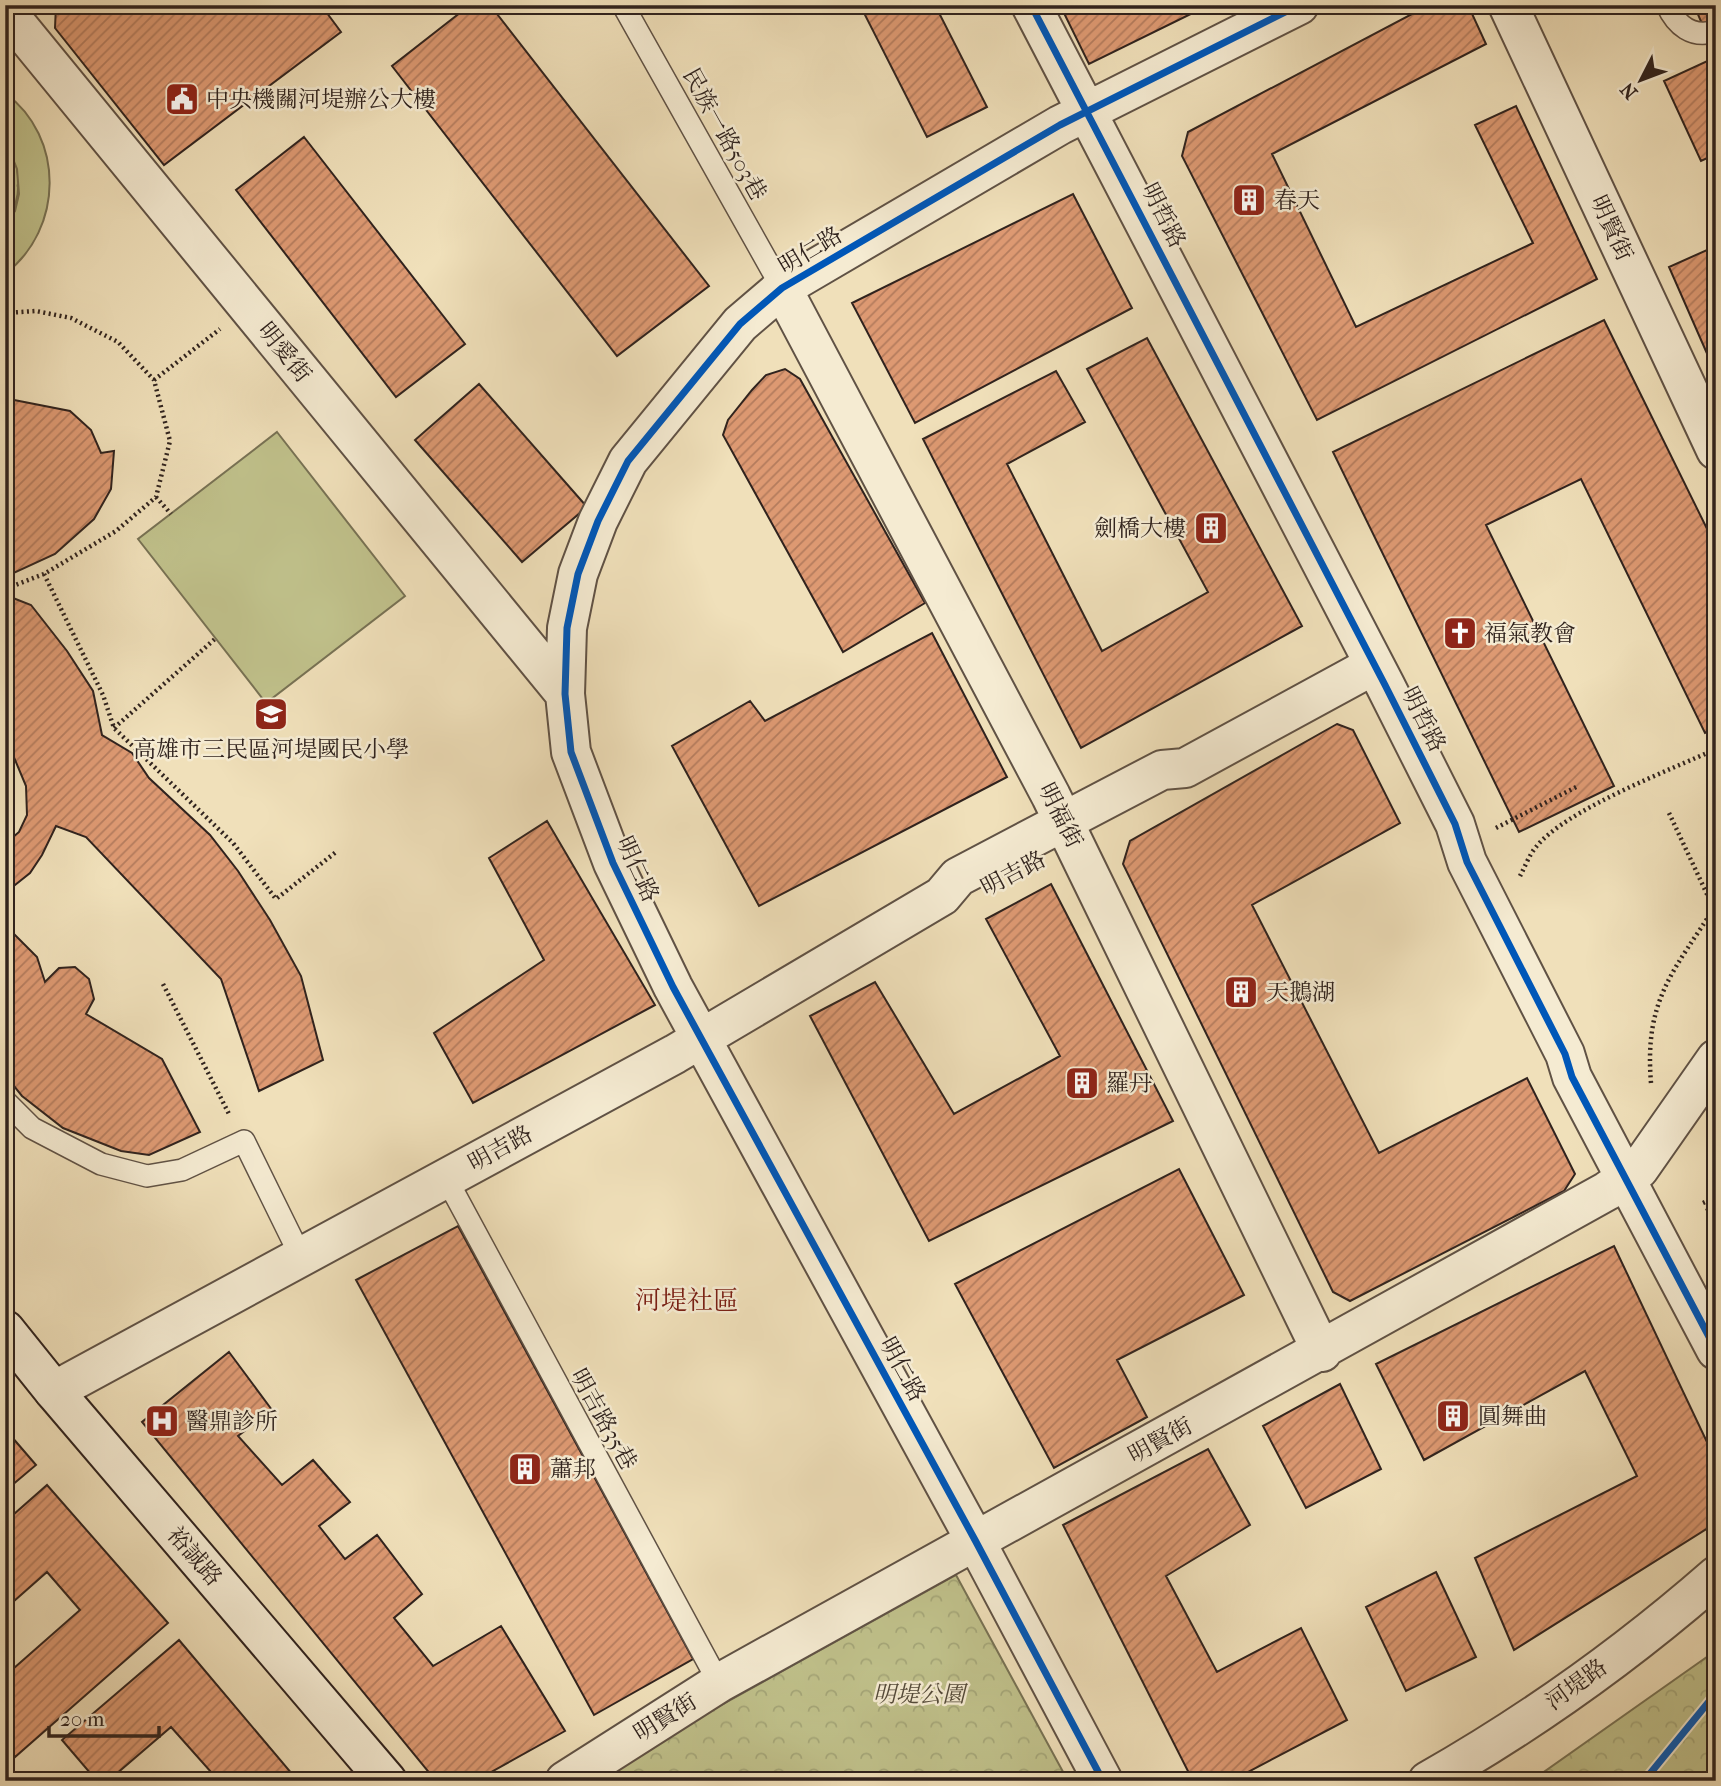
<svg xmlns="http://www.w3.org/2000/svg" width="1721" height="1786" viewBox="0 0 1721 1786" font-family="'IM FELL French Canon','Noto Serif TC',serif">
  <defs>
    <pattern id="grass-dots" width="8" height="8" patternUnits="userSpaceOnUse" patternTransform="scale(1.75)"><rect width="8" height="8" fill="#c0c18b"/><path d="M2 2h.1M6 6h.1" fill="none" stroke="#a5a678" stroke-width="1.8" stroke-linecap="round"/></pattern>
    <pattern id="park-crowns" width="20" height="18" patternUnits="userSpaceOnUse" patternTransform="scale(1.75)"><rect width="20" height="18" fill="#c0c18b"/><path d="M2 6a3 3 0 1 1 6 0M12 15a3 3 0 1 1 6 0" fill="none" stroke="#a5a678"/></pattern>
    <pattern id="building-hatch" width="6" height="6" patternUnits="userSpaceOnUse" patternTransform="scale(1.75)"><rect width="6" height="6" fill="#dd9972"/><path d="M-1 1l2-2M0 6l6-6M5 7l2-2" fill="none" stroke="#b47c5d"/></pattern>
  </defs>
  <rect width="100%" height="100%" fill="#f0e0ba"/>
  <filter id="stains"><feTurbulence type="fractalNoise" baseFrequency=".00286" numOctaves="4"/><feColorMatrix values="0 0 0 0 .2 0 0 0 0 .09 0 0 0 0 .02 0 0 0 .5 -.17"/></filter>
  <radialGradient id="worn" r=".72"><stop offset=".6" stop-color="#630" stop-opacity="0"/><stop offset="1" stop-color="#630" stop-opacity=".3"/></radialGradient>
  <path fill="url(#grass-dots)" stroke="#787254" stroke-width="2" d="M5,139C23,166 23,199 5,226Z"/>
  <path fill="url(#park-crowns)" stroke="#787254" stroke-width="2" d="M956,1575L1068,1781H584Z
    M1716,1649V1781H1531L1711,1654Z"/>
  <path fill="#c0c18b" stroke="#787254" stroke-width="2" d="M5,93C65,137 64,229 5,274V226L15,211L19,194L17,169L5,139Z
    M277,432L405,596L266,703L138,539Z"/>
  <path fill="url(#building-hatch)" stroke="#30231e" stroke-width="2" d="M56,5H321L341,32L164,165L55,28Z
    M470,5H490L709,286L617,356L392,66Z
    M883,5H935L987,107L927,137L865,15Z
    M1060,5H1209L1089,64Z
    M1429,5H1468L1486,44L1272,154L1356,327L1533,243L1475,125L1516,106L1597,279L1317,420L1182,156L1188,132Z
    M1694,5H1716V26L1705,31Z
    M1716,57V154L1701,161L1664,81Z
    M304,137L465,344L396,397L236,190Z
    M1073,194L1132,308L915,423L852,303Z
    M1716,246V374L1669,267Z
    M1604,320L1716,547V728L1705,733L1581,479L1486,525L1614,786L1519,832L1333,452Z
    M1147,338L1302,626L1081,748L923,439L1056,371L1085,422L1007,464L1102,651L1208,592L1087,369Z
    M785,369L800,379L925,603L843,652L723,435L728,420L752,390L766,375Z
    M479,384L587,507L522,562L415,440Z
    M9,399L70,411L91,430L101,453L114,451L111,489L94,519L55,554L5,577V400Z
    M13,598L31,605L67,651L93,691L102,735L132,753L149,778L210,835L238,871L270,920L301,976L323,1060L259,1091L221,979L86,837L56,826L42,855L30,873L5,893V844L19,832L27,815L26,786L5,736V602Z
    M932,633L1007,777L759,906L672,746L750,701L765,721Z
    M1337,724L1353,730L1400,823L1252,905L1379,1153L1527,1078L1575,1174L1564,1191L1350,1301L1333,1292L1123,864L1130,841Z
    M547,821L655,1005L473,1103L434,1033L544,960L489,858Z
    M1051,884L1173,1121L929,1241L810,1016L875,982L954,1114L1060,1056L986,919Z
    M5,925L37,957L45,982L59,968L75,967L89,979L94,999L86,1014L162,1059L200,1132L149,1155L121,1151L63,1128L22,1096L5,1075Z
    M1179,1169L1244,1295L1117,1360L1147,1417L1054,1468L955,1284Z
    M458,1226L693,1659L594,1715L356,1280Z
    M1614,1246L1716,1461V1523L1514,1650L1475,1558L1637,1476L1585,1371L1424,1460L1376,1364Z
    M229,1352L272,1410L238,1436L282,1485L313,1460L350,1502L319,1526L345,1559L377,1535L422,1594L394,1618L433,1666L501,1626L565,1731L475,1781H436L142,1422Z
    M1340,1384L1381,1469L1306,1508L1263,1426Z
    M5,1429L36,1465L5,1491Z
    M1208,1449L1250,1525L1166,1576L1217,1672L1301,1628L1347,1720L1231,1781H1193L1063,1525Z
    M47,1485L168,1623L15,1757L5,1746V1676L80,1610L47,1572L5,1609V1522Z
    M1436,1572L1476,1657L1406,1691L1366,1607Z
    M179,1640L298,1781H219L171,1727L108,1781H97L62,1740Z"/>
  <g fill="none" stroke-linecap="round" stroke-linejoin="round">
    <g stroke="#605245" stroke-width="24">
      <path id="lane" d="M623,5L782,288
        M1667,5C1676,25 1692,39 1716,31
        M5,1101L32,1128L101,1164L147,1176L182,1170L244,1141L301,1257
        M446,1178L719,1683"/>
    </g>
    <g stroke="#605245" stroke-width="42">
      <path id="street" d="M1031,5L1385,685L1455,824L1467,862L1565,1054L1572,1077L1716,1350
        M1508,5L1716,450
        M5,10L565,694
        M782,288L1051,796L1322,1352
        M54,1391L675,1054L942,896L958,877L1162,770L1185,768L1374,665
        M565,1781L719,1683L1607,1191L1639,1169L1716,1059
        M1103,1781L975,1540L673,987L613,863L571,752L565,694L567,628L578,574L598,521L628,461L740,324L782,288L1060,125L1299,5
        M1428,1781C1530,1723 1628,1653 1716,1576"/>
    </g>
    <g stroke="#30231e" stroke-width="42">
      <path id="secondary" d="M5,1330L54,1391L387,1781"/>
    </g>
    <path stroke="#30231e" stroke-width="4.5" stroke-dasharray="2 3.5" stroke-linecap="butt" d="M5,313L36,311L71,318L118,342L154,380L170,441L156,497L116,531L44,574L5,589
      M154,380L220,329
      M156,497L171,514
      M44,574L103,695L114,728L233,843L276,899L336,852
      M114,728L216,638
      M1669,813L1713,907
      M1496,828L1578,786
      M1520,876C1525,867 1529,855 1536,847C1565,810 1670,770 1716,749
      M163,984L230,1116
      M1651,1083C1644,999 1674,971 1716,905
      M1703,1203L1716,1197
      M1706,1211L1716,1207"/>
    <use href="#lane" stroke="#f5ebd2" stroke-width="21"/>
    <use href="#street" stroke="#f5ebd2" stroke-width="38"/>
    <use href="#secondary" stroke="#f5ebd2" stroke-width="38"/>
    <g stroke="#f5ebd2" stroke-width="11">
      <path id="cycleway" d="M1031,5L1385,685L1455,824L1467,862L1565,1054L1572,1077L1716,1350
        M1103,1781L975,1540L673,987L613,863L571,752L565,694L567,628L578,574L598,521L628,461L740,324L782,288L1060,125L1299,5
        M1644,1781L1716,1693"/>
    </g>
    <use href="#cycleway" stroke="#0057b8" stroke-width="7"/>
  </g>
  <defs>
    <g id="civic-square" transform="scale(1.75)"><rect x="-9" y="-9" width="18" height="18" rx="4" fill="#8f2418" stroke="#f5ebd2"/><path d="M-.6-6.5H3V-4.5H.6V-3L4-1V1h2V6H-6V1h2V-1L-.6-3ZM-1.2 2.5V6h2.4V2.5Z" fill="#fff"/></g>
    <g id="building-square" transform="scale(1.75)"><rect x="-9" y="-9" width="18" height="18" rx="4" fill="#8f2418" stroke="#f5ebd2"/><path d="M-4-6H4V6H1V3H-1V6H-4ZM-2.5-4.3h1.7v1.8h-1.7ZM.8-4.3h1.7v1.8H.8ZM-2.5-1h1.7V.8h-1.7ZM.8-1h1.7V.8H.8Z" fill="#fff"/></g>
    <g id="church-square" transform="scale(1.75)"><rect x="-9" y="-9" width="18" height="18" rx="4" fill="#8f2418" stroke="#f5ebd2"/><path d="M-1.2-6h2.4v3.5h3.3v2.4h-3.3V6h-2.4V-.1h-3.3v-2.4h3.3Z" fill="#fff"/></g>
    <g id="school-square" transform="scale(1.75)"><rect x="-9" y="-9" width="18" height="18" rx="4" fill="#8f2418" stroke="#f5ebd2"/><path d="M0-5L7-2L0 1L-7-2ZM-4 1L0 2.5L4 1V4Q0 6-4 4Z" fill="#fff"/></g>
    <g id="hospital-square" transform="scale(1.75)"><rect x="-9" y="-9" width="18" height="18" rx="4" fill="#8f2418" stroke="#f5ebd2"/><path d="M-5-5h3v3.5h4V-5h3V5h-3V1.5h-4V5h-3Z" fill="#fff"/></g>
  </defs>
  <g fill-rule="evenodd">
    <use href="#civic-square" x="182" y="99"/>
    <use href="#building-square" x="1249" y="200"/>
    <use href="#building-square" x="1211" y="528"/>
    <use href="#church-square" x="1460" y="633"/>
    <use href="#school-square" x="271" y="714"/>
    <use href="#building-square" x="1241" y="992"/>
    <use href="#building-square" x="1082" y="1083"/>
    <use href="#building-square" x="1453" y="1416"/>
    <use href="#hospital-square" x="162" y="1421"/>
    <use href="#building-square" x="525" y="1469"/>
  </g>
  <g text-anchor="middle" stroke-width="5" stroke-linejoin="round" paint-order="stroke">
    <g font-size="23" fill="#30231e" stroke="#f5ebd2" text-anchor="start">
      <text x="206" y="107">中央機關河堤辦公大樓</text>
      <text x="1274" y="208">春天</text>
      <text x="1186" y="536" text-anchor="end">劍橋大樓</text>
      <text x="1484" y="641">福氣教會</text>
      <text x="271" y="757" text-anchor="middle">高雄市三民區河堤國民小學</text>
      <text x="1266" y="1000">天鵝湖</text>
      <text x="1106" y="1091">羅丹</text>
      <text x="1478" y="1424">圓舞曲</text>
      <text x="186" y="1429">醫鼎診所</text>
      <text x="550" y="1477">蕭邦</text>
    </g>
    <g font-size="23" fill="#30231e" stroke="#f5ebd2">
      <text transform="translate(725 134) rotate(61)" y="8">民族一路503巷</text>
      <text transform="translate(1164 215) rotate(63)" y="8">明哲路</text>
      <text transform="translate(1612 228) rotate(65)" y="8">明賢街</text>
      <text transform="translate(810 250) rotate(-31)" y="8">明仁路</text>
      <text transform="translate(285 352) rotate(51)" y="8">明愛街</text>
      <text transform="translate(1424 719) rotate(63)" y="8">明哲路</text>
      <text transform="translate(1061 815) rotate(63)" y="8">明福街</text>
      <text transform="translate(638 869) rotate(65)" y="8">明仁路</text>
      <text transform="translate(1013 873) rotate(-28)" y="8">明吉路</text>
      <text transform="translate(500 1148) rotate(-29)" y="8">明吉路</text>
      <text transform="translate(903 1369) rotate(61)" y="8">明仁路</text>
      <text transform="translate(604 1419) rotate(61)" y="8">明吉路35巷</text>
      <text transform="translate(1160 1440) rotate(-29)" y="8">明賢街</text>
      <text transform="translate(195 1556) rotate(49)" y="8">裕誠路</text>
      <text transform="translate(1576 1684) rotate(-36)" y="8">河堤路</text>
      <text transform="translate(665 1717) rotate(-32)" y="8">明賢街</text>
    </g>
    <g font-size="23" font-style="italic" fill="#544a39" stroke="#f5ebd2">
      <text x="919" y="1702">明堤公園</text>
    </g>
    <g font-size="26" fill="#7a1f14" stroke="#f5ebd2">
      <text x="687" y="1309">河堤社區</text>
    </g>
  </g>
  <rect width="1721" height="1786" fill="none" stroke="#f0e0ba" stroke-width="28"/>
  <rect x="7" y="7" width="1707" height="1772" fill="none" stroke="#30231e" stroke-width="3.5"/>
  <rect x="14" y="14" width="1693" height="1758" fill="none" stroke="#30231e" stroke-width="2"/>
  <g transform="translate(1641 80) rotate(228)" stroke="#f5ebd2" stroke-width="5" paint-order="stroke">
  <path d="M0-5L12 26L0 18L-12 26Z" fill="#30231e"/>
  <text y="-10" font-size="19" font-weight="bold" text-anchor="middle" fill="#30231e">N</text>
  </g>
  <path d="M49 1726v10h110v-10" fill="none" stroke="#30231e" stroke-width="3.5"/>
  <text x="60" y="1726" font-size="21" fill="#30231e" stroke="#f5ebd2" stroke-width="5" paint-order="stroke">20 m</text>
  <rect width="100%" height="100%" filter="url(#stains)"/>
  <rect width="100%" height="100%" fill="url(#worn)"/>
</svg>
